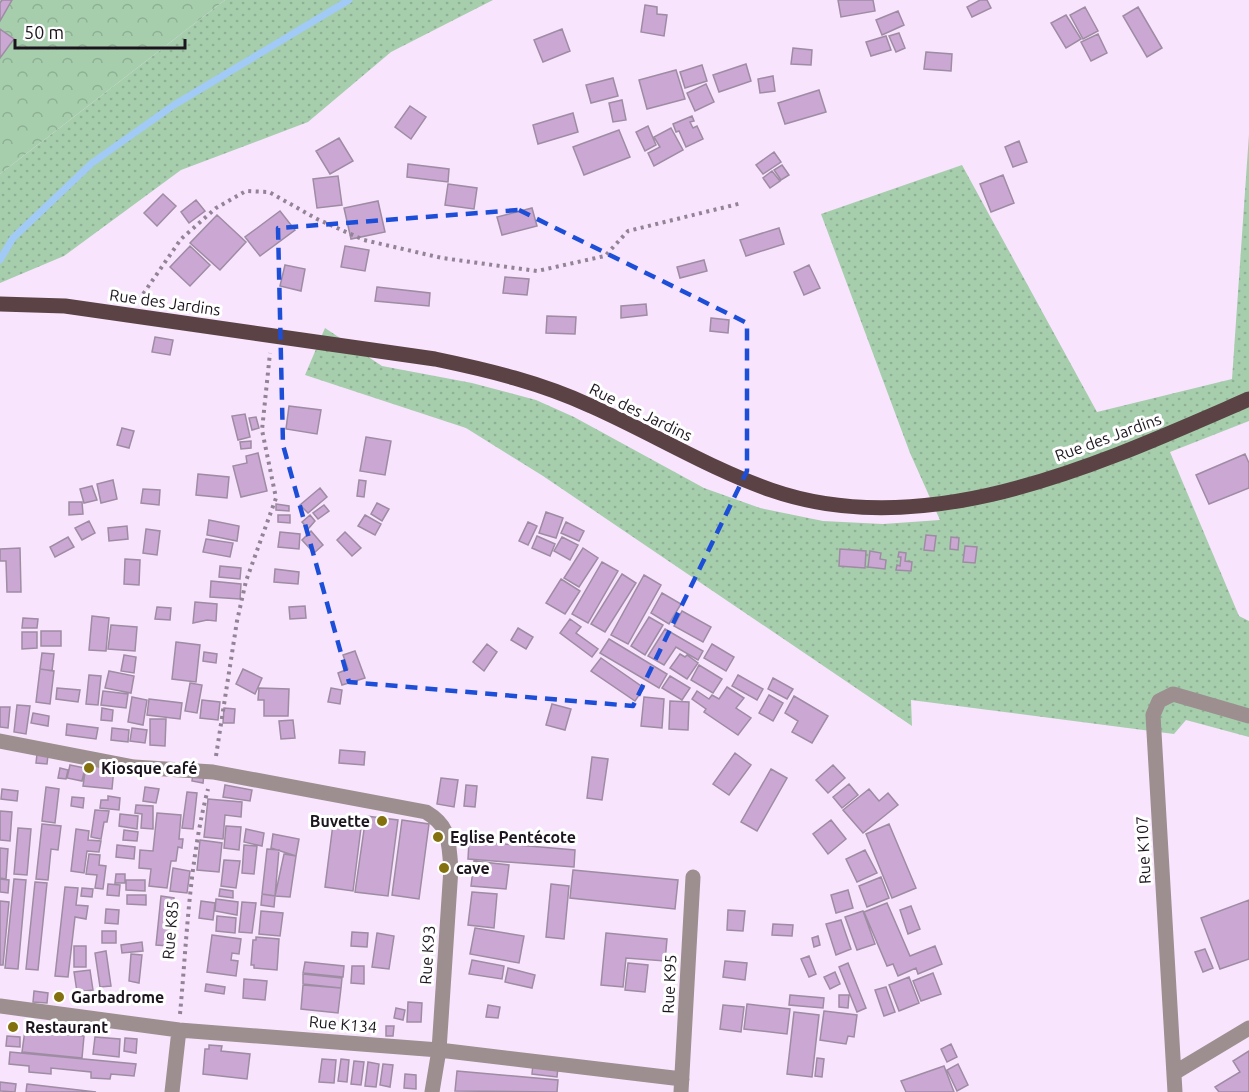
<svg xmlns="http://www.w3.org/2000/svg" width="1249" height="1092" viewBox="0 0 1249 1092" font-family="Ubuntu,sans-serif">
  <defs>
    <pattern id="grass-dots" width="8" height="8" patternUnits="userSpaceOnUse" patternTransform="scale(1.5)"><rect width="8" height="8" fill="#a6cead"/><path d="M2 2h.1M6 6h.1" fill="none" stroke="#8eb094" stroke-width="1.8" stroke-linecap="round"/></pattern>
    <pattern id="park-crowns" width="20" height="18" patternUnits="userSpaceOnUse" patternTransform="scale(1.5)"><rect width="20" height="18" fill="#a6cead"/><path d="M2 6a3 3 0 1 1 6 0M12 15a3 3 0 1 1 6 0" fill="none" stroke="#8eb094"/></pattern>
  </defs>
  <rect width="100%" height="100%" fill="#f8e4fd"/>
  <path fill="url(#grass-dots)" d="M225,0H493L391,52L308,122L181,170L64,256L0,283V174Z
    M1249,134V421L1170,452L1239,616L1249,621V737L1186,720L1174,734L911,700L912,726L543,476L466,428L305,375L325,328L382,366L472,383L536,400L574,417L704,488L760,508L823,521L883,524L940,520L910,453L821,214L962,165L1097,412L1232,379Z"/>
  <path fill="url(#park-crowns)" d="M0,0H225L0,174Z"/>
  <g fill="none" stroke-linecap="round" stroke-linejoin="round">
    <path stroke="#a2caf6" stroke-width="7" d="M0,260L13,238L92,163L174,105L349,0"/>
  </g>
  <path fill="#cba7d4" stroke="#9e8ca3" stroke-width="1.5" d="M2,0H12L0,21V3Z
    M838,0H873L875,11L841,17Z
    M980,0H987L991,8L972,17L967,7Z
    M645,5L657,7V14L667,15L664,36L641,32Z
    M1085,7L1098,31L1083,39L1070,15Z
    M1138,7L1162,48L1147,57L1123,16Z
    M898,11L904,25L882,35L876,20Z
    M1066,15L1081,39L1066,48L1051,23Z
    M0,29L14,39L0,58Z
    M562,29L570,51L543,62L534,40Z
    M899,33L905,48L896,52L889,36Z
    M1098,34L1107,53L1091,61L1081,42Z
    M886,36L891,50L871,56L866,42Z
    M793,48L812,50L811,65L791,64Z
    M926,52L952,54L951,71L924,69Z
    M746,64L751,81L719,92L713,75Z
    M702,65L707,81L685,88L680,72Z
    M676,70L685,99L647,109L639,80Z
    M773,76L775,91L760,93L758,79Z
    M613,78L618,96L591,103L586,85Z
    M706,84L714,102L695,111L687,93Z
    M819,90L826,112L785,124L778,103Z
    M622,100L626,120L613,122L609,103Z
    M410,106L426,117L411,139L395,127Z
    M573,113L578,132L538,144L533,125Z
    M692,116L694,121L690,122L693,128L697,126L703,139L686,147L679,131L676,132L673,124Z
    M648,126L656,145L645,151L636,132Z
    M671,128L683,150L654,166L648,153L660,147L654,137Z
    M619,130L630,157L584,175L573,147Z
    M339,138L353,161L330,174L316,151Z
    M1019,141L1027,162L1013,167L1005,147Z
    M774,152L781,162L763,174L756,165Z
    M408,164L449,169L448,182L407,177Z
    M782,165L789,175L781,180L774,170Z
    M772,171L780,181L770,188L763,178Z
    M1003,175L1014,203L991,212L980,184Z
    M338,176L342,205L317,208L313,179Z
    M448,184L477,188L474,209L445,205Z
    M163,194L176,206L157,226L144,213Z
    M196,200L205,211L189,223L181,212Z
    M378,201L385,232L351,239L344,208Z
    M532,208L537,226L502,235L497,217Z
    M280,211L295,230L260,256L245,237Z
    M217,215L246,242L220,270L190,243Z
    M779,228L784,244L746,256L740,240Z
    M190,246L210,265L190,286L170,267Z
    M345,246L369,250L365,271L341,267Z
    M704,260L707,271L680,278L677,267Z
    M285,265L305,269L301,291L280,286Z
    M809,265L820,288L804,295L794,272Z
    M505,277L529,279L527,295L503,293Z
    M377,287L430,293L429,306L375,301Z
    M646,304L647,315L621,318V306Z
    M547,316L576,317L575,334L546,333Z
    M711,318L729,320L728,333L710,331Z
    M155,337L173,340L170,355L152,352Z
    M289,406L321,410L317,434L286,429Z
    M245,414L250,437L238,440L232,416Z
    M256,417L259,428L252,430L249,418Z
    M122,428L134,431L129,448L117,445Z
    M366,437L391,441L385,475L360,471Z
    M251,441V448L241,449L240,442Z
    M258,453L267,491L241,497L233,466L247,463L246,456Z
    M1245,454L1249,463V488L1209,504L1196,475Z
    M198,474L229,477L227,498L196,495Z
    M113,480L117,499L101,503L97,484Z
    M359,480L366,481L364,497L357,496Z
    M92,486L97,500L84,503L80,489Z
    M320,488L327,497L308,513L300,505Z
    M143,489L160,490L159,505L141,503Z
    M69,502H82L83,514L69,515Z
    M377,503L389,509L382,521L371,514Z
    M276,504L289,506V511L276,510Z
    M324,505L329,511L318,519L313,513Z
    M546,512L563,518L556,538L539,533Z
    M278,515H290V523L278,522Z
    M310,515L315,521L308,529L302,522Z
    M365,515L381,524L375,535L358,526Z
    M209,520L239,526L237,541L207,535Z
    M89,521L95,533L82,540L75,528Z
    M528,522L537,526L528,545L519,541Z
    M566,522L584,531L579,541L561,533Z
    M127,526L128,539L109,541L108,528Z
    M146,529L160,531L157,555L143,553Z
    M311,531L323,545L314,553L302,540Z
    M280,532L300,534L299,549L278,547Z
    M345,532L361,548L352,556L337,540Z
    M926,535L936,536L934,551L924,550Z
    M537,536L555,544L550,556L532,548Z
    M68,537L74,547L55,557L50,547Z
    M562,537L578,545L570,560L554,551Z
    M951,537L959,538L958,550L950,549Z
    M206,539L233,543L230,557L203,552Z
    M965,546L977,547L975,563L963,562Z
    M20,548L21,592H7L6,561H0V549Z
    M583,548L598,558L579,587L564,578Z
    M840,549L866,551L865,568L839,566Z
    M870,551L881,553L880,559L886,560L885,569L868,567Z
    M899,552L906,553L905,561L912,562L911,571L896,570L897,565L900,566L901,557H898Z
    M125,559L140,560L139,585L124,584Z
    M602,562L618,571L588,623L572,614Z
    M220,566L241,568L240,579L219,577Z
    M275,569L299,572L298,584L274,582Z
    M622,574L636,583L605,632L591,624Z
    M644,575L661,585L628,644L611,635Z
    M561,579L580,591L565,614L546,603Z
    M211,581L241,584L240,599L210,597Z
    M662,593L681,604L669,624L651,613Z
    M195,602L217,604L216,621L207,620L193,623Z
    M305,606L306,618L290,619L289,607Z
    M157,607L171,608L170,620L155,619Z
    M682,611L711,627L703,642L674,626Z
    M92,616L109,618L106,651L89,650Z
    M649,617L663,625L645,655L631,646Z
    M23,618L38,619L37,628H22Z
    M570,619L581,627L576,633L598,649L592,657L560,633Z
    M111,625L137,627L135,651L108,649Z
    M518,628L533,637L526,649L511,640Z
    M665,629L703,651L698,660L676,647L664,665L648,656Z
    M41,631H61V646H41Z
    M22,632H37V648L22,649Z
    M609,639L667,674L659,688L600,653Z
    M176,642L200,645L196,682L172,679Z
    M487,644L497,652L484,671L473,662Z
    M712,644L734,657L726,671L704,658Z
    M355,651L365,678L342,685L338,673L348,669L343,655Z
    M204,652L217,654L216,663L203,661Z
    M42,653L54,654L52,671L40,669Z
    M680,654L685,657L687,655L698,663L687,679L670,668Z
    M124,655L136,657L134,673L121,671Z
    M601,658L644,688L635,701L591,671Z
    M699,665L722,679L713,693L691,680Z
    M40,669L54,671L50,704L36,702Z
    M243,669L262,678L255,694L236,684Z
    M109,671L134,676L131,693L105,688Z
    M89,675L101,676L98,705L86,704Z
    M738,675L763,689L757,700L732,686Z
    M670,676L690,688L682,700L662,688Z
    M773,678L793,689L787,699L768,689Z
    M190,683L202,685L197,713L185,711Z
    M727,687L744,698L736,708L751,718L738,735L704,712L706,709L692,699L697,691L709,699L712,695L719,699Z
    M57,688L80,690L78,702L56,699Z
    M259,688L289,689L288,716H264V700H258Z
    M331,688L342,690L340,704L328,702Z
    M103,691L128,694L126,708L101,705Z
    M769,695L783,703L773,721L759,713Z
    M794,696L828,716L812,743L792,732L798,721L785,713Z
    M132,697L147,700L143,725L128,722Z
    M644,697L664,699L662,728L641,726Z
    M149,699L182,703L180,719L147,715Z
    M202,700L220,702L218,720L200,718Z
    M670,701L689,702L688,730L669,729Z
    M552,704L571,709L565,730L546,725Z
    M17,705L30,706L26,734L14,732Z
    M0,707H10L8,728L0,727Z
    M102,708L113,710L112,721L101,720Z
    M224,708L235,709L234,723H223Z
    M33,713L49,716L48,726L31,723Z
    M150,719H166L165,746L150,745Z
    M293,720L295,738L281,739L279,721Z
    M67,724L98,728L96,739L66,735Z
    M112,728L129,730L128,742L111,740Z
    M132,728L147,730L145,743L130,741Z
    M340,750L365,752L364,765L339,763Z
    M735,753L751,765L729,795L713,784Z
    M37,754L48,755L47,764L36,763Z
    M592,757L608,759L602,800L587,798Z
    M70,765L85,768L82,781L67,778Z
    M86,765L114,768L112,789L83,786Z
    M833,765L845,778L828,793L816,780Z
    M60,768L68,770L66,779L58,778Z
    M771,769L787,778L757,831L741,822Z
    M193,773L204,774L203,783L192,781Z
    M441,778L458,780L454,807L437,804Z
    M849,784L858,795L842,808L833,797Z
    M225,785L252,790L250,801L223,797Z
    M466,785L477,786L475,807L464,806Z
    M46,787L59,789L55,823L42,821Z
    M145,787L159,789L156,803L143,801Z
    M2,789L18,791L17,801L1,799Z
    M869,789L879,801L888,793L898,805L863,833L843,810Z
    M187,792L197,793L193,829L182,828Z
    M108,796L120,798L119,810L100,808L101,800H108Z
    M72,797L84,798L83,808L71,806Z
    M208,799L242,802L241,817L225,815L223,839L204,837Z
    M136,805L153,806V829L141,828L142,814L135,813Z
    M95,810L109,811L107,822H104L101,839L91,837Z
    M0,811L12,812L10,841L0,840Z
    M157,813L181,815L179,839H183L182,848L178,847L176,861H171L167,888L149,886L151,869L139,868L140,850L153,851Z
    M120,814L138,816L137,829L119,826Z
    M334,816L362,820L353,891L325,887Z
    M366,816L398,820L388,896L355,892Z
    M402,820L429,824L419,899L392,895Z
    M831,820L846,839L828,854L813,834Z
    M42,824L61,826L58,850L51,849L48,880L36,879Z
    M889,824L916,888L892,898L866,834Z
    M226,826L241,827L239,850L224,848Z
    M18,828L31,829L27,875L14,874Z
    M76,829L89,831L88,840L101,841L99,852L87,851L84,873L71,871Z
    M246,829L264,833L262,846L244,842Z
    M124,830L138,832L137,841L123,840Z
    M273,834L299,839L296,856L271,848Z
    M200,840L222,843L219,872L197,870Z
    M469,841L575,850L574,867L468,859Z
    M117,845L135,847L134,859L116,857Z
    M244,845L257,846L254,874L242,873Z
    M0,848L8,849L6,879L0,878Z
    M267,849L279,850L275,896L262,894Z
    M865,850L877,873L857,882L846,859Z
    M89,854L100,855L99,865L106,866L103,889L95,888L97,875L86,874Z
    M284,854L296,856L290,897L275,896Z
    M224,860L240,861L236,888L221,886Z
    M474,861L509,865L506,889L471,886Z
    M173,868L190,871L187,893L170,891Z
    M573,870L678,880L675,909L570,898Z
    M116,874H125V883H115Z
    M881,877L889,898L867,907L859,886Z
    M0,879L9,880L8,893L0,892Z
    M14,879L26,880L18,969L5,968Z
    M126,880H145V891L126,890Z
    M35,882L47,883L38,970L26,969Z
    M108,884L120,885L119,896L107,895Z
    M551,884L569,886L564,939L546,937Z
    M65,887L78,888L76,905L88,906L86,919L75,917L68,977L55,976Z
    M82,888L93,889L92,897L81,896Z
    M220,889L233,891V898L219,896Z
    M848,890L853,908L836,913L831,895Z
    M472,892L497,894L494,928L468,925Z
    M262,894L275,896L274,907L261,905Z
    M127,895H146V905L127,904Z
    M161,896L174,898L169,946L156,945Z
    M216,899L238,902L237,915L215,911Z
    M1249,900V959L1220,969L1201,918Z
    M0,901L9,902L3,965H0Z
    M201,901L215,903L213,920L199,918Z
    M242,902L256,903L252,933L239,932Z
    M887,903L910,956L935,946L942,964L918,974L916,968L898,976L893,964L887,966L864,912Z
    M911,906L920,929L908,934L900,910Z
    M106,909L119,910L118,924L105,923Z
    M728,910L745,911L743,931L727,930Z
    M261,911L283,913L280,936L259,934Z
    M863,911L875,944L857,950L845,917Z
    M217,916L236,918L235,933L216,931Z
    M841,920L851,949L836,955L826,924Z
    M773,924L793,925L792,936L772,935Z
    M475,928L524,936L519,963L470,954Z
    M102,931H116V943H102Z
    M352,932L368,933L367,947L351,946Z
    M377,933L394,936L389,969L372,967Z
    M606,933L667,939L665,961L626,958L623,987L601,985Z
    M212,935L241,939L239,954L232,953L231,960L238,961L236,976L207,972Z
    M818,936L820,945L814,947L812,938Z
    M256,937L279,939L277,970L254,968V965H251L253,940H256Z
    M142,942L143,951L122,953L121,945Z
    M74,946H86V967H74Z
    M1205,949L1213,968L1203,972L1195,952Z
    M106,951L111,986L100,987L95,953Z
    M131,954L142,955L139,983L129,981Z
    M809,956L816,974L809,977L801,959Z
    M472,960L504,966L502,979L469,974Z
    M725,961L747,963L745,980L723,977Z
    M305,962L344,966L343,977L303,973Z
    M628,963L648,965L645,992L625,990Z
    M848,963L866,1008L857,1012L839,967Z
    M352,966H364V984L351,983Z
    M508,968L535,975L532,988L505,982Z
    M90,970L93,990L77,992L74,972Z
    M835,972L840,984L830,989L824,977Z
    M933,973L941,994L921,1001L913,981Z
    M303,974L342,978L341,988L303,984Z
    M909,977L919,1003L899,1011L889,985Z
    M244,979L267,981L265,1000L243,998Z
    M206,984L225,987L224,994L205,991Z
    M303,985L341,988L338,1013L301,1009Z
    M886,987L895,1012L884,1016L875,990Z
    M34,991L48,993L47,1003L33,1002Z
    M790,995L824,998L823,1008L789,1005Z
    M839,995H849L848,1008L839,1007Z
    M408,1002L422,1003L421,1022H407Z
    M747,1004L790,1009L787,1034L744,1029Z
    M488,1005L500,1007L498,1018L486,1017Z
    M723,1005L744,1007L741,1032L720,1029Z
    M396,1008L405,1010L403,1020L394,1018Z
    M824,1011L857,1015L854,1037L848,1036L846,1044L820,1040Z
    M794,1012L819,1015L812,1077L787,1074Z
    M386,1026H394L393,1036H386Z
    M25,1030L84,1036L82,1058L22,1052Z
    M7,1036L20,1037V1047L6,1046Z
    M95,1037L120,1039L119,1057L93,1054Z
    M125,1038L137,1039L136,1053L124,1051Z
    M951,1044L957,1057L947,1062L941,1049Z
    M209,1045L222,1046L221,1051L250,1054L247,1079L203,1074L205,1049H209Z
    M1249,1051V1092H1219L1215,1087L1240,1072L1233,1061Z
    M10,1052L136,1064L134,1076L111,1074L110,1079L91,1078V1072L51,1068V1074L29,1072V1066L9,1064Z
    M817,1058L824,1059L822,1077L815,1076Z
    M322,1059L336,1060L334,1083L319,1082Z
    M341,1059L349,1060L347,1082L338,1081Z
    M354,1061L364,1062L361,1085L351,1084Z
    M368,1062L379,1064L376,1087L365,1086Z
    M383,1064L393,1065L390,1087L380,1085Z
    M533,1064L558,1067L557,1077L532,1074Z
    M958,1064L968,1085L957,1091L947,1070Z
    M944,1066L954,1092H906L901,1081Z
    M457,1071L558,1080L557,1092L455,1091Z
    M405,1074L416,1075V1089L404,1088Z
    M0,1082L16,1084L15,1092L0,1091Z
    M27,1084L96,1092H26Z"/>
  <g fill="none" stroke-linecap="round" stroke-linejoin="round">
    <path stroke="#928496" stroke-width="4" stroke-dasharray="3 4.5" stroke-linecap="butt" d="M139,300L181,239L216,208L246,191L269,192L317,219L364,240L442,258L537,271L605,256L628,231L742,203
      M216,756L237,621L246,581L276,498L262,430L270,353
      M180,1014C187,939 189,862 208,789"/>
    <path stroke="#9d8e8f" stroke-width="15" d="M0,741L134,767L213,772L426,812C451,827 448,841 451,868L439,1050L432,1092
      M0,1006L179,1030L439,1050L682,1079
      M1174,1073L1249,1028
      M172,1092L179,1030
      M681,1092L693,877
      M1175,1092L1153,715L1159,701L1173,694L1249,716"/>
    <path stroke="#5b4345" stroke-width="15" d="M0,304L65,306L435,359C488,370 542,383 591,406C652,433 708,468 771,490C929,545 1106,461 1249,399"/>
  </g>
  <path fill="none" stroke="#1d4ed8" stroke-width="4.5" stroke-dasharray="12 8" stroke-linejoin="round" d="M519,210L747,323V471L633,706L349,682L283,445L278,228Z"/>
  <g fill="#83700f" stroke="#fff" stroke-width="2">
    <circle cx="89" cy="768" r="6"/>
    <circle cx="382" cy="821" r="6"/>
    <circle cx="438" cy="837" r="6"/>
    <circle cx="444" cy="868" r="6"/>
    <circle cx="59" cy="997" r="6"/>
    <circle cx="13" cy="1027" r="6"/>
  </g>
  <g text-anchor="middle" stroke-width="6" stroke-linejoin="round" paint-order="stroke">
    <g font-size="16" fill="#1c151e" stroke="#fff">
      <text transform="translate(165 302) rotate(8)" y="6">Rue des Jardins</text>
      <text transform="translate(641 412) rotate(26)" y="6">Rue des Jardins</text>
      <text transform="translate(1108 437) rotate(-20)" y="6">Rue des Jardins</text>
      <text transform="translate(1143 850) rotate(-93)" y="6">Rue K107</text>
      <text transform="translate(170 930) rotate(-85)" y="6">Rue K85</text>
      <text transform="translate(427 955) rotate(-86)" y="6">Rue K93</text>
      <text transform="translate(669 984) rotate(-87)" y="6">Rue K95</text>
      <text transform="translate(343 1024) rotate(5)" y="6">Rue K134</text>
    </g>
    <g font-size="16" font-weight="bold" fill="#1c151e" stroke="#fff" text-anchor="start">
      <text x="101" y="774">Kiosque café</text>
      <text x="370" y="827" text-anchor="end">Buvette</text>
      <text x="450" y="843">Eglise Pentécote</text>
      <text x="456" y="874">cave</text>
      <text x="71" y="1003">Garbadrome</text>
      <text x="25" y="1033">Restaurant</text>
    </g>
  </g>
  <path d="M15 39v9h170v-9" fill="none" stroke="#1c151e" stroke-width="3"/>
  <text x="24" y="39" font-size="18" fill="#1c151e" stroke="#ffffff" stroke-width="4.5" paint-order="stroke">50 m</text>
</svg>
